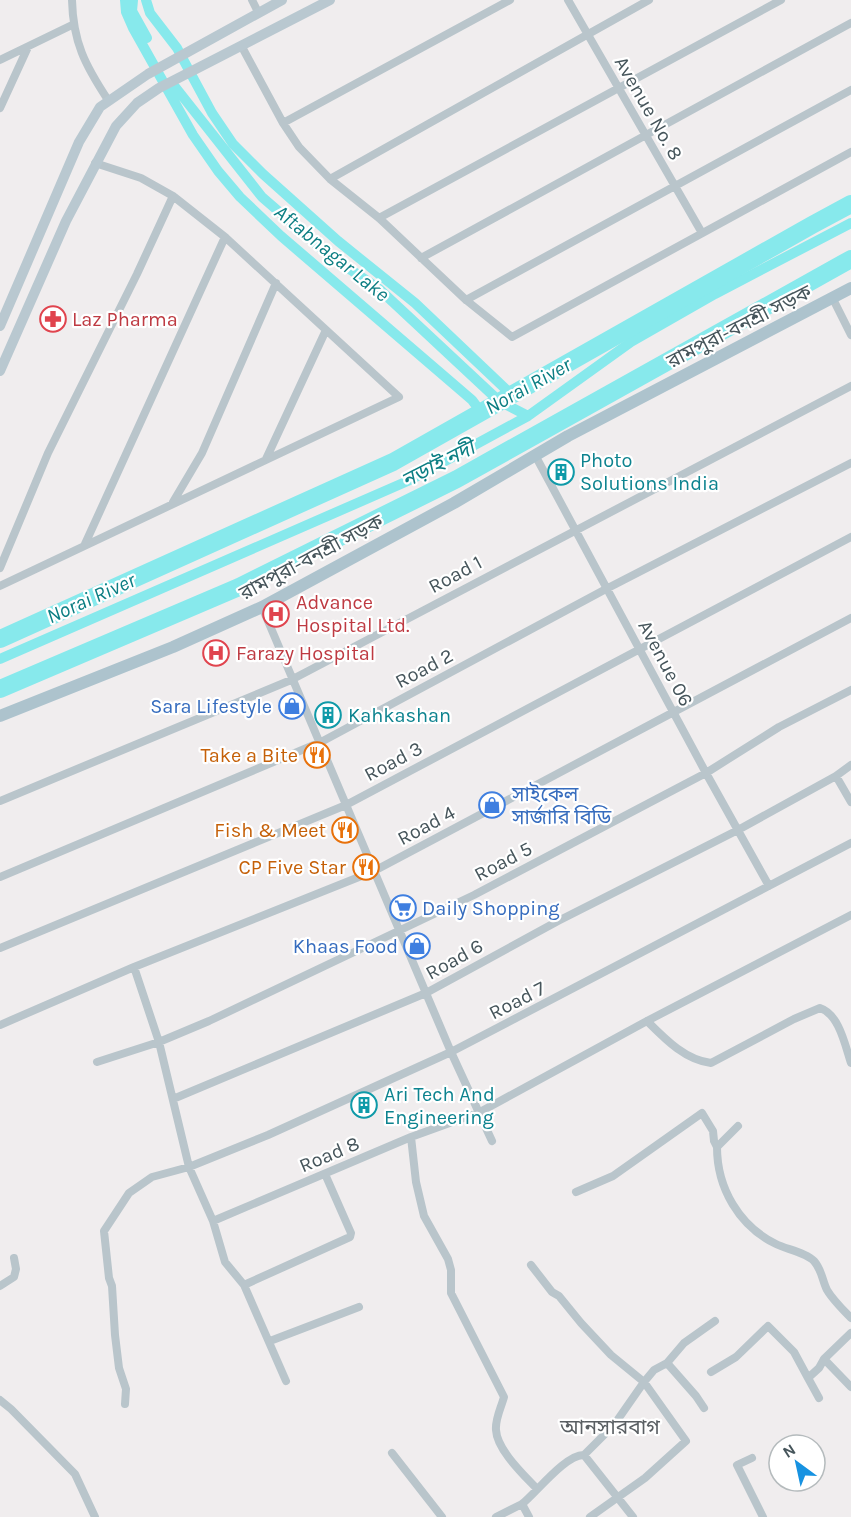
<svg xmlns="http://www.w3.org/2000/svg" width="851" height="1517" viewBox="0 0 851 1517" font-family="Karla,'Noto Sans Bengali',sans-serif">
  <rect width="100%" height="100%" fill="#f0edee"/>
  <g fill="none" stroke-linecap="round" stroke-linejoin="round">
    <path stroke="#87e9ec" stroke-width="10" d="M125,0L126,12L133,28L193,135L218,171L240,197L281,236L472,400L481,412L512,395L415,303L338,241L263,174L233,144L212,113L177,48L150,13L146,0
      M133,0L132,11L147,38
      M172,83L262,197L329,255L379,289L499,401L528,416
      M0,659L410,480L528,416L631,342L715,294L851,223"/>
    <path stroke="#87e9ec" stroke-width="18" d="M0,639L393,462L812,225L851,204
      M0,689L239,587L457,479L851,259"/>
    <path stroke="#b9c5cb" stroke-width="8" d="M72,0C73,42 85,65 108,100
      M252,0L258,12
      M568,0L702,233
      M242,47L283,123L299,147L330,179L379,218L466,300L512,337L851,152
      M0,60L72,25
      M0,108L28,47
      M283,123L510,0
      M330,179L649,0
      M379,218L781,0
      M421,258L851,23
      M833,299L851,335
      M466,300L851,90
      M535,455L706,773L769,886
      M266,459L326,330
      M173,502L202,453L276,283
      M85,544L225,237
      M0,568L48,453L137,274L173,196
      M0,586L399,397L225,237L173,196L141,178L95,163
      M262,607L451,1052L492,1141
      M836,776L851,765
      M0,801L291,680L851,386
      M0,877L321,742L606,589L851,463
      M0,948L346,805L851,537
      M134,967L159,1042L189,1167L213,1221L411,1137L480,1112L647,1021L851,915
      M647,1021C665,1039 685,1060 711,1063L794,1019L820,1008C839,1014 845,1045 851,1063
      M0,1025L134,967L374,871L851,618
      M97,1062L159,1042L209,1021L474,895L706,773L779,727L851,690
      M173,1099L426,993L558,921L738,830L836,776L851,802
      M738,1126L717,1147C717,1188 739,1226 776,1244C786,1249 807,1253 814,1261C822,1270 822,1280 827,1290C833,1300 843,1310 851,1318
      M411,1137L416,1182L424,1216L448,1259L451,1270V1293L504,1397C501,1408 495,1419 496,1430C497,1450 524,1475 537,1489
      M576,1192L613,1176L702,1113L713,1131L714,1141L717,1147
      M213,1221L225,1262L244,1285L286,1381
      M531,1265L552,1292L559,1296L581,1323L611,1355L644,1382L614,1425L584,1455
      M244,1285L350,1237L351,1233L325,1174
      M0,1286L14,1277L16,1269L14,1258
      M851,1333L824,1359L851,1387
      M270,1341L359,1307
      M667,1363L696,1396L704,1408
      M711,1372L736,1357L768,1326L794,1352L808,1378
      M819,1398L808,1378L819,1368L824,1359
      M0,1400L11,1409L75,1474L95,1517
      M125,1404L126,1389L119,1368L115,1335L112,1286L109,1278L104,1231L129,1193L152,1177L189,1167L268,1135L451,1052L851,843
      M392,1453L442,1517
      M752,1458L737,1465L763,1517
      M496,1517L522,1504
      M529,1517L522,1504C536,1493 566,1454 584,1455L633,1517
      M590,1517L645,1478L686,1441L644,1382L654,1370L667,1363L684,1343L715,1321"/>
    <path stroke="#b9c8d0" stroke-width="10" d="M0,326L79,142L100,107L148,74L282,0
      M0,371L66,221L116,126L137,103L159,88L330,0"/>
    <path stroke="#adc3cd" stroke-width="12" d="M0,716L173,647L262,607L454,503L568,436L851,288"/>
  </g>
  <defs>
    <g id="pharmacy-ring" transform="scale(1.35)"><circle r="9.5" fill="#fff" stroke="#e0444e" stroke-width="1.5"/><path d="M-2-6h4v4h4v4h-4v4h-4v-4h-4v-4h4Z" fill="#e0444e"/></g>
    <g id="building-ring" transform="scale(1.35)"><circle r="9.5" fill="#fff" stroke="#0f9aa8" stroke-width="1.5"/><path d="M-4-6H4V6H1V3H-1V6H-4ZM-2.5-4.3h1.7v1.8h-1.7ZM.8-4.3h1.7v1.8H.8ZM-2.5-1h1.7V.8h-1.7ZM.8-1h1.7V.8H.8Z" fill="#0f9aa8"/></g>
    <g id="hospital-ring" transform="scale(1.35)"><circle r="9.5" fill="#fff" stroke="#e0444e" stroke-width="1.5"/><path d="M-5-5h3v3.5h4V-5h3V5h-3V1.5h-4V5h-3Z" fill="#e0444e"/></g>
    <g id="shop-ring" transform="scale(1.35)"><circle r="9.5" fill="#fff" stroke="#3f7fe0" stroke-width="1.5"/><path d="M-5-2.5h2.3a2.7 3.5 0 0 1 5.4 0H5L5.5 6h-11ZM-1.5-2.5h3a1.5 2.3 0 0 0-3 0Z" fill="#3f7fe0"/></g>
    <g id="restaurant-ring" transform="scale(1.35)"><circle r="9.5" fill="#fff" stroke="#e8710a" stroke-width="1.5"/><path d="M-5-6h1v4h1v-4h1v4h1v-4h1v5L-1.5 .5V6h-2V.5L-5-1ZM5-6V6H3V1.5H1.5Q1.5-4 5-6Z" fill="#e8710a"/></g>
    <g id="supermarket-ring" transform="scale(1.35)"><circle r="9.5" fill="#fff" stroke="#3f7fe0" stroke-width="1.5"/><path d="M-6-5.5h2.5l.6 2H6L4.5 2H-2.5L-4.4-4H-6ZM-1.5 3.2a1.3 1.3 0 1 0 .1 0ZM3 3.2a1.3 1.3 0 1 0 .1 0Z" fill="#3f7fe0"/></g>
  </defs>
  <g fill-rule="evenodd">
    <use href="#pharmacy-ring" x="53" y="319"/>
    <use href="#building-ring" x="561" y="472"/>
    <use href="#hospital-ring" x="276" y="614"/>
    <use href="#hospital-ring" x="216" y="653"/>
    <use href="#shop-ring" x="292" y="706"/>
    <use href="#building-ring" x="328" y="715"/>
    <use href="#restaurant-ring" x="317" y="755"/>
    <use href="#shop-ring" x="492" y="805"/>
    <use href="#restaurant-ring" x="345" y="830"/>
    <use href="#restaurant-ring" x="366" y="867"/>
    <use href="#supermarket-ring" x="403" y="908"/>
    <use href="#shop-ring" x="417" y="946"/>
    <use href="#building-ring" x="364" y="1105"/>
  </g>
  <g text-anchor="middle" stroke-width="4.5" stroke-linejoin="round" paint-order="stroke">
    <g font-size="20" fill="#46555b" stroke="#fff">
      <text transform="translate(649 108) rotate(60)" y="7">Avenue No. 8</text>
      <text transform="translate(739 326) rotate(-27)" y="7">রামপুরা-বনশ্রী সড়ক</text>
      <text transform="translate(311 557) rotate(-28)" y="7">রামপুরা-বনশ্রী সড়ক</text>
      <text transform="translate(455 574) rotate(-28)" y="7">Road 1</text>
      <text transform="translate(666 663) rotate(62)" y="7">Avenue 06</text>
      <text transform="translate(424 668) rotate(-28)" y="7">Road 2</text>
      <text transform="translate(393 761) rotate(-28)" y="7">Road 3</text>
      <text transform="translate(426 825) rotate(-28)" y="7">Road 4</text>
      <text transform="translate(503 861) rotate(-28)" y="7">Road 5</text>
      <text transform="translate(454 959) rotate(-29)" y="7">Road 6</text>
      <text transform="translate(517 1000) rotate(-27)" y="7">Road 7</text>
      <text transform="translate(329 1154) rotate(-23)" y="7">Road 8</text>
    </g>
    <g font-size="20" fill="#be3a42" stroke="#fff" text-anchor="start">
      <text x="72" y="326">Laz Pharma</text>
      <text x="296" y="609">Advance<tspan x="296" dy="23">Hospital Ltd.</tspan></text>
      <text x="236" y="660">Farazy Hospital</text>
    </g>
    <g font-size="20" fill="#0d838f" stroke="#fff" text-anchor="start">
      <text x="580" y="467">Photo<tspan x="580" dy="23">Solutions India</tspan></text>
      <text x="348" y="722">Kahkashan</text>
      <text x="384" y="1101">Ari Tech And<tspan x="384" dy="23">Engineering</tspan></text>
    </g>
    <g font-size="20" fill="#366cbe" stroke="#fff" text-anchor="end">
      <text x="272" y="713">Sara Lifestyle</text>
      <text x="512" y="801" text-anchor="start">সাইকেল<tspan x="512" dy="23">সার্জারি বিডি</tspan></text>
      <text x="422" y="915" text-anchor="start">Daily Shopping</text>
      <text x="398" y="953">Khaas Food</text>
    </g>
    <g font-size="20" fill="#c56008" stroke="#fff" text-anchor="end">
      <text x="298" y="762">Take a Bite</text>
      <text x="326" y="837">Fish &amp; Meet</text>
      <text x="346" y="874">CP Five Star</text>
    </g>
    <g font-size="21" font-style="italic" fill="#0c7e83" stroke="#fff">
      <text transform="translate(332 253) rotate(39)" y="7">Aftabnagar Lake</text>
      <text transform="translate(528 386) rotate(-29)" y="7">Norai River</text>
      <text transform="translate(438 464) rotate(-27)" y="7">নড়াই নদী</text>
      <text transform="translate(91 598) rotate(-24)" y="7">Norai River</text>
    </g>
    <g font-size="21" fill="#5a5f63" stroke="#fff">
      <text x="610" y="1434">আনসারবাগ</text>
    </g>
  </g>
  <g transform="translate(797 1463) rotate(327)"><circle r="28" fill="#ffffff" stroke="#b5bbbd" stroke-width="1.5"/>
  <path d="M0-4.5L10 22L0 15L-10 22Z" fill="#1792e1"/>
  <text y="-9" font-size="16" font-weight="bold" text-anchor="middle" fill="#46555b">N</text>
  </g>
</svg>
